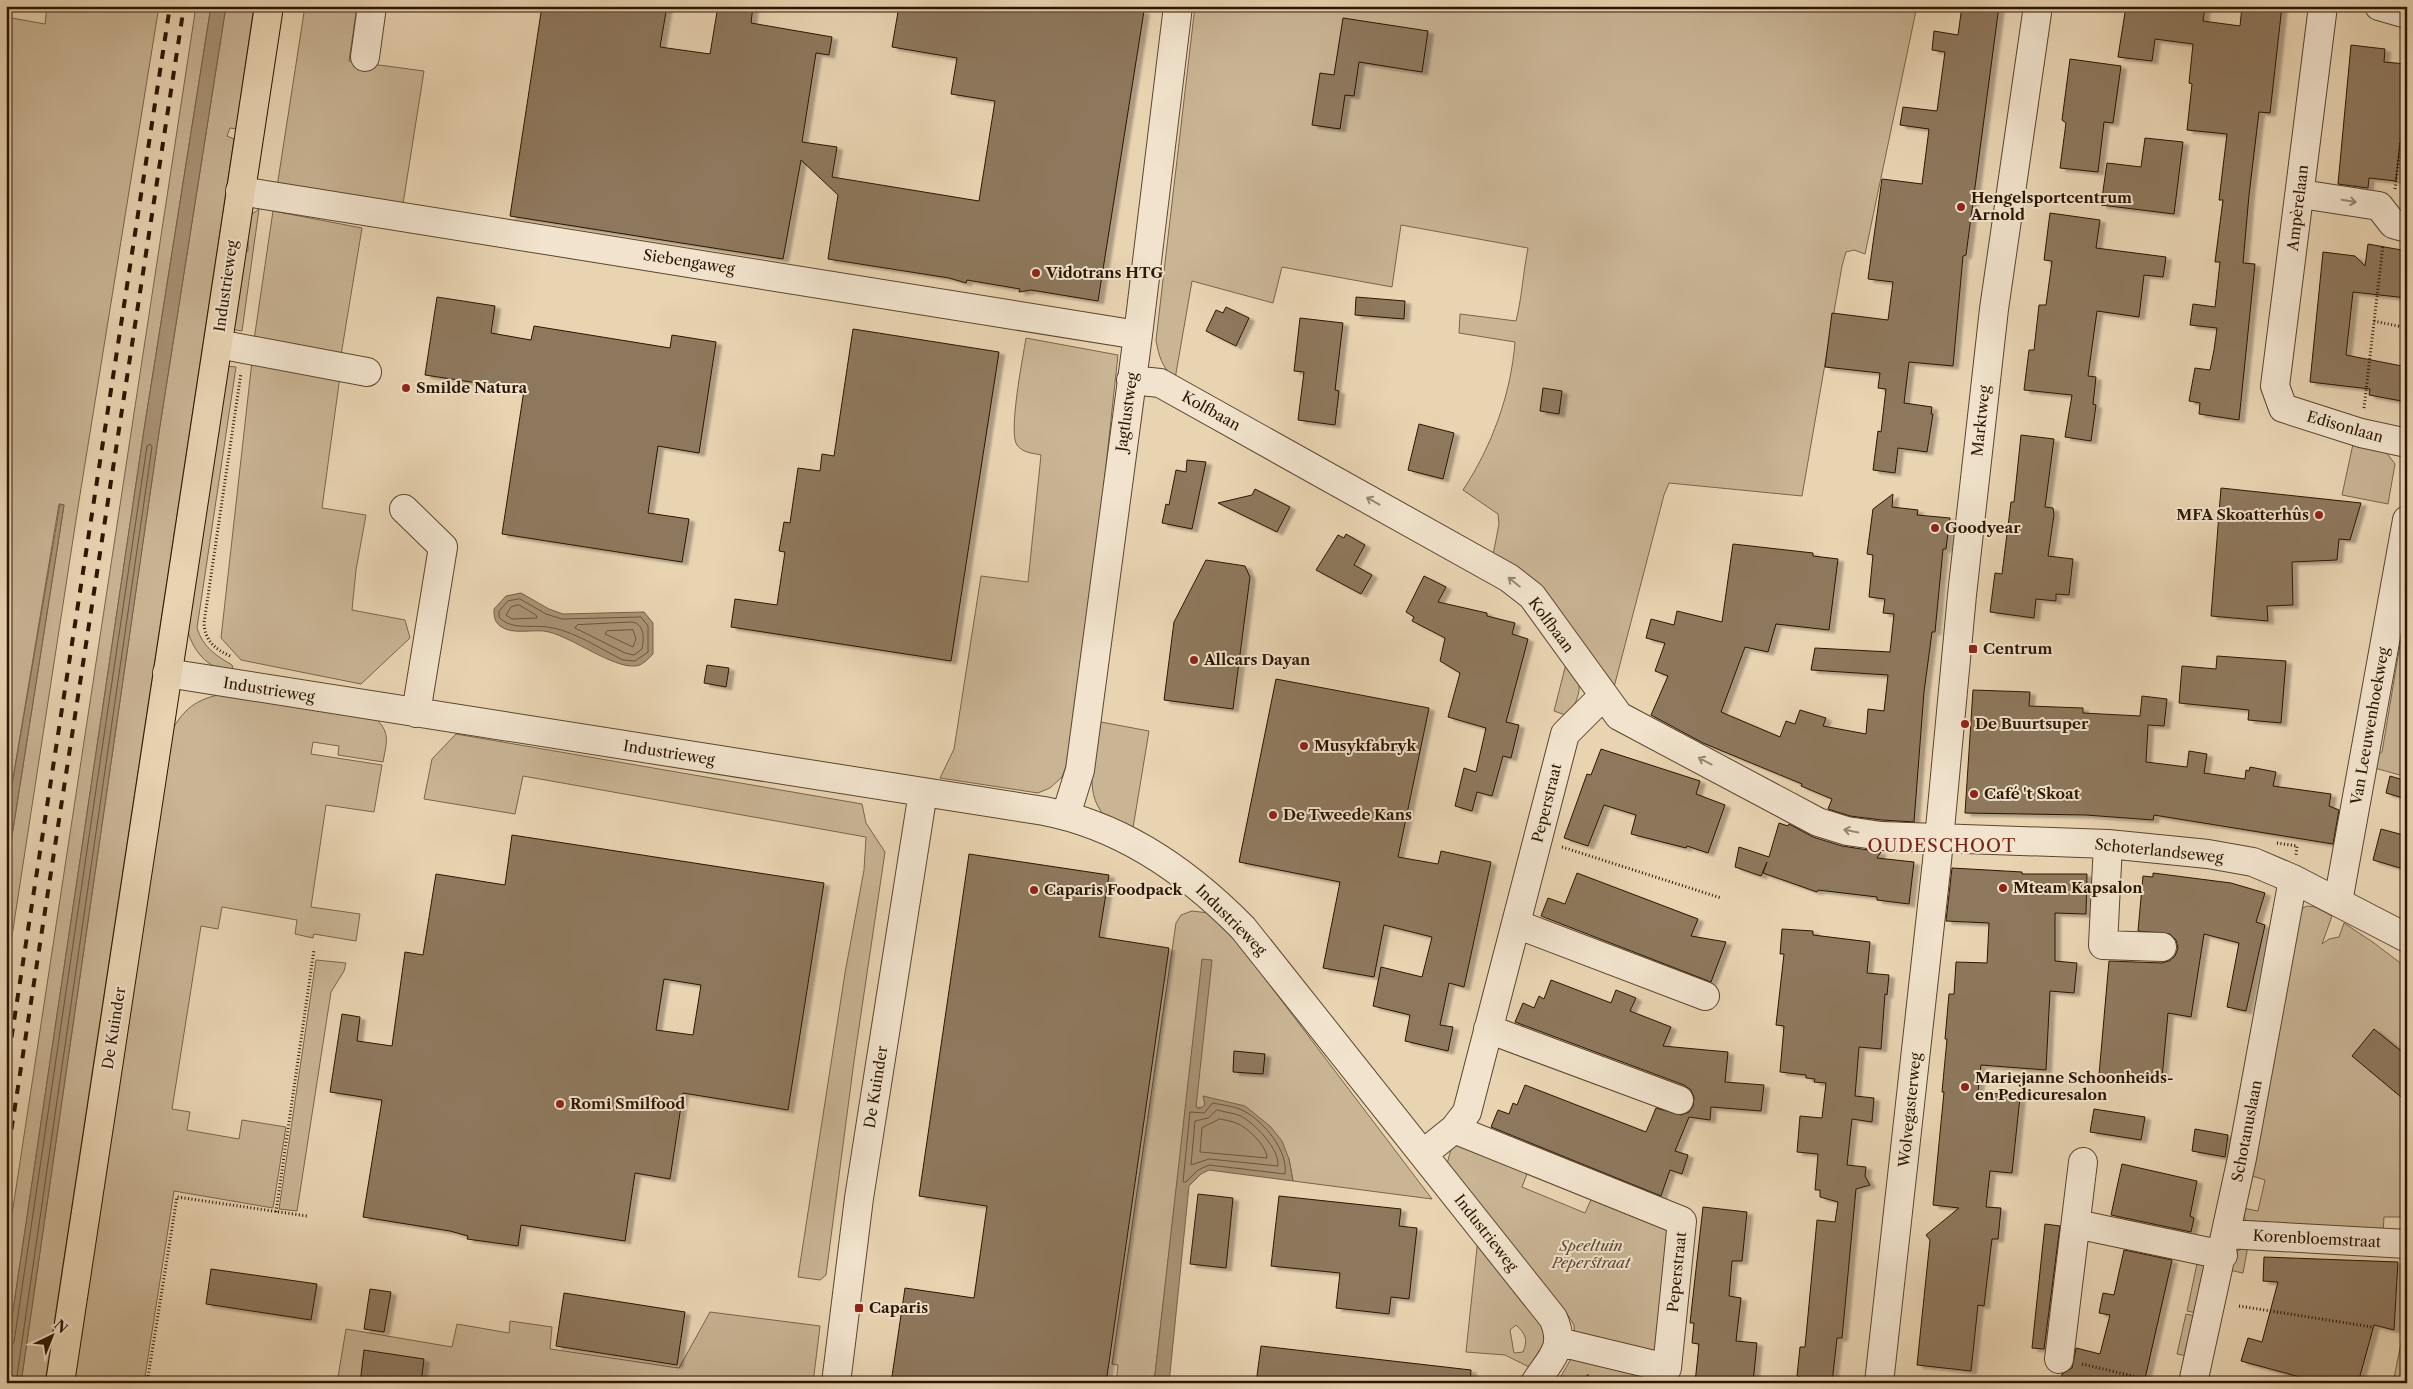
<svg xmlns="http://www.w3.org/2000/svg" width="2413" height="1389" viewBox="0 0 2413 1389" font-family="'Libre Caslon Text',serif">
  <defs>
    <filter id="shadow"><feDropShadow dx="5.5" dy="3" stdDeviation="1" flood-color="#0004"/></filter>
  </defs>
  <rect width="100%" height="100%" fill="#e9d4b2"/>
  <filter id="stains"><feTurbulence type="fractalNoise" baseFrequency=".004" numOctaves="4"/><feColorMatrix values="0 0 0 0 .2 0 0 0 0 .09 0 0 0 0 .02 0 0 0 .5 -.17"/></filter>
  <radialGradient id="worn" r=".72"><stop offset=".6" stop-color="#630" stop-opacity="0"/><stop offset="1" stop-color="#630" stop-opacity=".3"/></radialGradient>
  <path fill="#c9b494" stroke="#7a644a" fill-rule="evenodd" d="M47,6H159L78,507L6,975V874L64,505L59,504L6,820V17L45,24Z
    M196,6H211L144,430L6,1358V1254Z
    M226,6H254L236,129L230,128L227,136L234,139L45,1383H21L159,432Z
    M305,6H357L349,61L424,71L403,204L277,187Z
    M1195,6H1917L1865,254L1854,250L1846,252L1842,266L1802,496L1669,483L1664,495L1613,691L1492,560L1499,524L1498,514L1463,490C1492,446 1511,394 1515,342L1459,333L1460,314L1516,321C1522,297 1523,273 1528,248L1401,225L1392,287L1282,267L1273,303L1192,281L1175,379C1162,367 1159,357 1156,340Z
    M259,209L242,331L231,329L243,251H248V241L244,240L248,217Z
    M273,211L362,228L341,355L254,340Z
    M1026,338L1118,355L1089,622L1072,750L1062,777L1050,788L1038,793L940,778L954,749L981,576L1028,582L1041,455C1032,453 1023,453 1017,445C1008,433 1023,357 1026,338Z
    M252,361L340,376L322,508L366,515L356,570L352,610L405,620L410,638L361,684L241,660L221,638Z
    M226,366L236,367L197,628C203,647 215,655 232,665L234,673C210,669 195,655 188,632Z
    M2353,444L2386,452L2395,464L2388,504L2342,495Z
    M2407,626V777L2371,767L2373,758L2382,752L2403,627Z
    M1567,660C1584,683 1582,693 1568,716L1554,711Z
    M218,695L377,720C391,733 386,745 383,762L338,755L339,746L313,742L311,754L382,765L374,812L326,805L311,907L360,914L356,941L314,934L313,938L295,934L297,920L222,907L218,929L201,926L172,1109L190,1112L187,1130L239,1139L242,1120L286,1127L273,1208L174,1191L144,1383H72L169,735C182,712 192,701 218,695Z
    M1101,722L1149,731L1133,828C1127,826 1116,825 1111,821C1079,798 1096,754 1101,722Z
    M456,734L862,804L866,823L885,852L854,1061L826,1275L820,1280L798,1277L845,973L864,870L866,837L523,776L515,814L424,799L432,759Z
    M2307,906L2315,907L2332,916L2322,944L2329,939L2339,937L2344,923L2374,943L2407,968V1217H2384L2383,1234L2246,1224L2243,1208L2258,1211L2265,1180L2249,1175L2296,911Z
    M1192,911L1209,913L1222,922L1432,1199L1293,1181L1289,1159L1204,1096L1205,1105L1203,1108L1196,1107L1203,959L1154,1383H1116L1118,1365L1112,1364L1176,923L1181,915Z
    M316,960L346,963L344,971L331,992L297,1211L279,1209Z
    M1460,1142L1530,1166L1522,1187L1585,1213L1595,1191L1674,1223L1661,1361L1575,1341L1574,1325L1566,1312L1447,1164L1451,1149Z
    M1478,1238L1546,1329L1547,1348L1533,1369L1505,1355L1466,1352ZM1516,1325C1526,1334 1528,1340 1523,1352L1514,1353L1510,1330Z
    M2248,1246L2243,1273L2228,1270L2233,1253Z
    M2198,1259L2212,1261L2201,1314L2187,1311Z
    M710,1312L820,1326L813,1383H337L346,1329L452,1347L457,1324L509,1333L510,1321L552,1327L550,1349L679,1368Z
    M2407,1313V1383H2393Z
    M2186,1314L2200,1317L2192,1357L2177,1354Z
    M1575,1352L1629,1366L1643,1383H1557Z"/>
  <path fill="#a99375" stroke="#776146" d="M211,6H226L159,432L21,1383H6V1358L10,1331L144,430Z
    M60,504L64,505L6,874V820Z
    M521,593L549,609L563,614L644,612L653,623V654C648,659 642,666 635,666C613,668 573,638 549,632C535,628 513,636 500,626C494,621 494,616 494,609L506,596Z
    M1202,959L1212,960L1196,1107L1199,1109L1205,1105L1203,1096L1245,1106L1270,1126L1282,1141L1289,1159L1293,1181L1209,1170L1201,1174L1189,1186L1169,1383H1154Z"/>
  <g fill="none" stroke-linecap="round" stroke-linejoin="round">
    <path stroke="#6a543a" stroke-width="1" d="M520,599L546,614L562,619L641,617L648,626V652L635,661L623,660C600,649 573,630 547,627C531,625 510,630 499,617V611L508,601Z
      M519,605L536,615L537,618L512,619L506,615L511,607Z
      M632,622C645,624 644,639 642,649L634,655L625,653L575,628L577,625Z
      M633,630L636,639L633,647L605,634L607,631Z
      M1213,1103C1222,1105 1235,1106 1244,1111C1264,1122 1288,1150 1285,1174L1209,1165L1198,1170L1186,1182H1183L1190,1112L1204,1113Z
      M1217,1110C1224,1112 1234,1113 1241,1116C1256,1125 1279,1148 1278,1166L1209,1159L1191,1165L1195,1121L1208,1118Z
      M1220,1119C1225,1120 1231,1121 1236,1123C1247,1127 1267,1146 1267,1158L1200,1152L1202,1128Z
      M6,1347L11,1346L14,1342L147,446L150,444L152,447L16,1383"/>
  </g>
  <path fill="#8e785d" stroke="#2c1500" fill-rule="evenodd" filter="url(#shadow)" d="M542,6H667L660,47L710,54L718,6H753L751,23L832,37L829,55L816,53L802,142L837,147L832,177L979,201L995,101L951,94L957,58L892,47L899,6H1114L1144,11L1098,301L1031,290L1019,292L1020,289L967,280L966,283L949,278L828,259L838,195L801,160L783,259L510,216Z
    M1962,6H1999L1966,255L1963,256L1953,366L1909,362L1904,403L1932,407L1931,414H1933L1927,452L1898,448L1895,473L1873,470L1878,431L1881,432L1886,389L1878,388L1880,373L1825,367L1832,313L1888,320L1893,282L1868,279L1882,179L1922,184L1929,129L1900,125L1903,107L1937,111L1945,52L1932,50L1934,31L1958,35Z
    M2126,6H2205L2203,21L2240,26L2242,6H2282L2270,113L2259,112L2249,195L2243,263L2255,264L2239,420L2199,414L2200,403L2189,401L2195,368L2210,370L2214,350L2217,328L2190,325L2193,304L2215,307L2220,262H2215L2223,200H2219L2227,134L2187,130L2192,84L2189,83L2193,44L2155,39L2152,61L2118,57Z
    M1343,18L1428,31L1422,72L1359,62L1354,96L1345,95L1340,129L1312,125L1320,73L1334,75Z
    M2351,45L2385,49L2384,62L2407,64V143L2400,142L2396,181L2369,178L2368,188L2338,184Z
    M2070,59L2121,66L2113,123L2104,122L2098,172L2060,168L2066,123L2062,120Z
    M2145,138L2183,142L2174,214L2101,205L2107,163L2141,167Z
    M2050,213L2100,220L2096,248L2166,257L2163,277L2144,275L2139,317L2097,311L2088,376L2096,377L2093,404L2096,405L2091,441L2065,437L2072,395L2024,390L2029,350H2034L2039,305H2046L2052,261L2044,260Z
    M2368,244L2407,251V298L2353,292L2346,355L2407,367V402L2369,395L2370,389L2310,382L2323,252L2355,256L2365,266Z
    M437,297L495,306L491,333L531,340L534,326L670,348L672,335L716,342L699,453L658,446L648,513L689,519L682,562L502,534L524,390L425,375Z
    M1356,297L1405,301L1404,319L1355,315Z
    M1226,307L1249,318L1236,346L1206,331L1216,310L1223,313Z
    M1300,318L1343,323L1335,390L1339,391L1335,425L1298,420L1304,372L1294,371Z
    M853,329L999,352L951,661L731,627L735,599L777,605L785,552L779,551L784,522L790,523L798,468L820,471L822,454L834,456Z
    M1543,388L1562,391L1559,414L1540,411Z
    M1419,424L1454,433L1443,479L1408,470Z
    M2021,435L2054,439L2045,507L2053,508L2054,515L2048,556L2073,559L2069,595L2056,594V601L2036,599L2034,618L1990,612L1995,573L2002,574L2011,502H2014Z
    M1187,460L1206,462L1192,529L1162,523L1166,504L1169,505L1176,470L1186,472Z
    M2221,488L2361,503L2350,540L2339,539L2337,560L2292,562L2293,605L2267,606L2268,621L2211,616Z
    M1255,489L1290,507L1277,532L1218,503L1252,495Z
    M1893,494L1892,507L1918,510L1917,515L1950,518L1946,549H1943L1935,632H1932L1924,692L1914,822L1882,820L1850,816L1828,809L1832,799L1801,786L1802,784L1703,743L1651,715L1668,676L1655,671L1665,643L1646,638L1651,619L1674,625L1677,611L1722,622L1733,544L1813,553V556L1838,559L1829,630L1776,624L1768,652L1745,647L1721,712L1780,737L1786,721L1795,724L1800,710L1826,718L1823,726L1866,734L1868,709L1884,711L1888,675L1811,670L1815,648L1890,652L1894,614L1883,613L1885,599L1869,597L1873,555L1867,554L1873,509Z
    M1346,534L1365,545L1354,565L1372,575L1361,594L1316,570L1338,535L1344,538Z
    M1206,560L1245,566L1250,577L1233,709L1164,700L1174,622Z
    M1424,576L1446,587L1438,602L1487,613V616L1515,623L1512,634L1528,639L1506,722L1519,725L1511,758L1503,756L1492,796L1477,792L1472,811L1455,806L1464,768L1476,772L1486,728L1448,717L1460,673L1440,661L1445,638L1412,621L1414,617L1406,612Z
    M2217,656L2286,661L2281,723L2248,720L2249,710L2179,703L2182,666L2216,669Z
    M707,665L729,668L726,687L704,683Z
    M1276,679L1429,708L1398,857L1438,864L1441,851L1491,862L1464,987L1449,983L1440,1025L1453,1027L1448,1051L1405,1041L1410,1015L1373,1006L1381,967L1422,977L1432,937L1384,925L1374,977L1323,968L1340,882L1239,862Z
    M1973,690L2030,692L2029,706L2083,708V713L2140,716L2142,696L2167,699L2164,726L2148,725L2146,762L2187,767L2189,751L2207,754L2204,773L2245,779L2246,770L2249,771L2250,767L2276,772L2273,786L2331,794L2329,806L2339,810L2333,844L2154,815L2153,820L2086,815L1965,813Z
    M1601,749L1700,781L1696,794L1725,805L1708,853L1687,846L1686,848L1631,834L1636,815L1604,805L1588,846L1564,838L1587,774L1591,775Z
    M2390,776L2407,781V799L2386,793Z
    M1779,823L1788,826L1789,824L1813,837L1842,846L1881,852L1877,858L1914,862L1909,904L1877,900V897L1818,890L1817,892L1763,873L1767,862L1761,876L1735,867L1739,847L1769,857Z
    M2381,829L2407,836V870L2373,860Z
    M512,835L824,883L788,1110L683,1093L670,1179L635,1173L625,1241L521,1225L518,1246L467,1239L468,1236L450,1231L363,1217L382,1100L330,1092L342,1014L360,1017L357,1041L392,1046L405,952L423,955L436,874L505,885ZM664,979L701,985L693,1035L656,1030Z
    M969,854L1109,875L1099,937L1169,948L1106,1383H891L905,1288L974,1298L987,1206L919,1196Z
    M1952,868L2022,872V874H2087L2086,914L2055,913V961L2077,963L2074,993L2050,991L2046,1070L1981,1065L1978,1091L2020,1097L2012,1173L1990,1171L1986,1207L2001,1208L1998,1239H1992L1984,1306L1978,1305L1971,1371L1917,1365L1930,1240L1926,1235L1959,1208L1933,1205L1944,1092H1942L1947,1039H1945L1949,994H1954L1956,962L1987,963L1989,923L1946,921Z
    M1577,873L1698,919L1691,936L1726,942L1711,982L1541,916L1548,898L1565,904Z
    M2153,873L2231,883L2265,893L2256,922L2265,925L2246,1011L2227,1007L2239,943L2204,934L2191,1017L2168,1013L2162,1078L2099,1075L2109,961L2162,963L2169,961L2175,956L2178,948L2176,940L2170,934L2138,931L2143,876L2153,877Z
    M1782,929L1813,931V935L1870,942L1867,973L1889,975L1887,995L1885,994L1881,1049L1859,1047L1855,1096L1874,1098L1872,1122L1852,1119L1847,1165L1866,1167L1865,1176L1870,1185L1856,1189L1842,1338H1837L1832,1383H1800V1377L1797,1376L1800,1347H1805L1817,1220L1835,1222L1838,1202L1820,1197V1190H1815L1818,1154L1797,1152L1800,1116L1822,1118L1826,1083L1814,1082L1815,1079L1806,1078V1075L1780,1072L1784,1026L1776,1025L1784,954H1780Z
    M1551,980L1611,1003L1616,990L1636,998L1630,1011L1671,1027L1663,1046L1728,1052L1725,1082L1764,1085L1761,1111L1711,1107L1710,1120L1689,1117L1675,1151L1688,1155L1682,1174L1670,1170L1661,1196L1491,1127L1498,1110L1509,1114L1513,1103L1517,1105L1525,1085L1646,1132L1656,1108L1681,1115L1689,1112L1693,1106L1694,1097L1691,1090L1684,1085L1515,1022L1523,1003L1534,1008L1539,996L1544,999Z
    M2374,1029L2407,1056V1102L2352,1056Z
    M1234,1051L1265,1054L1263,1074L1233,1072Z
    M2094,1109L2145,1117L2141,1140L2090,1132Z
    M2195,1129L2228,1135L2225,1157L2192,1151Z
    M2122,1164L2197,1181L2190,1216L2194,1218L2191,1232L2111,1215Z
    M1198,1194L1233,1198L1226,1268L1190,1264Z
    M1279,1196L1401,1209L1399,1226L1417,1228L1409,1299L1391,1297L1389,1314L1336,1308L1340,1273L1271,1266Z
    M1703,1207L1747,1212L1742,1261H1732L1729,1296L1741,1298L1736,1341L1757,1343L1753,1383H1695L1699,1344L1692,1343L1694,1323H1690Z
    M2045,1224L2060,1226L2044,1349L2032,1348Z
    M2124,1250L2172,1260L2144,1383H2060L2062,1374L2072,1368L2076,1348L2100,1354L2110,1315L2099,1313L2103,1293L2114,1295Z
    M2264,1257L2398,1262L2394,1330L2374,1325L2358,1383H2322L2241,1361L2248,1338L2262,1342L2278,1282L2263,1281Z
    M211,1269L317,1284L311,1320L206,1304Z
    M370,1289L391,1292L384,1332L364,1329Z
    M564,1293L685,1312L677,1365L556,1346Z
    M1261,1346L1471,1370L1470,1383H1256Z
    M364,1350L424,1359L421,1383H360Z"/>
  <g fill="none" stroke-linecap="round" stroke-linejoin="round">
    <g stroke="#5b452c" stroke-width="30">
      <path id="minor" d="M2323,6L2275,386L2283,408L2361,433L2407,443
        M2379,6L2407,14
        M365,57L372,6
        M240,191L1138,335
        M2301,194L2379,206L2393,224L2407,228
        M218,344L367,372
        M1131,380L1160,383L1509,578L1532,596L1619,716L1818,822L1847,831L1881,836L2108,844L2208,854L2253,862L2293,879L2407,938
        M404,509L443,547L416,713
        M167,673L1044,811C1123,826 1188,872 1243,928L1553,1318C1567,1348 1550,1359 1535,1383
        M1066,815L1080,770L1138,335L1178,6
        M2108,844L2103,945L2162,947
        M2338,902L2407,520
        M1516,924L1705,996
        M1488,1029L1679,1100
        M1454,1129L1682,1221L1667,1368L1559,1342
        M1423,1154L1454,1129L1467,1112L1565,734L1603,696
        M2076,1224L2223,1255
        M2227,1234L2407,1244
        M2059,1359L2083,1162
        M836,1383L859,1198L923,792
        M1879,1383L1937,861L1962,595L1994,309L2038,6
        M2193,1383L2242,1158L2293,879"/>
    </g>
    <g stroke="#2c1500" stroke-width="30">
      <path id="major" d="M60,1383L269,6"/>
    </g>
    <path stroke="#2c1500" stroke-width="3" stroke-dasharray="1 2.5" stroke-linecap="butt" d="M2395,189L2407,93
      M2374,321L2407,328
      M2364,408L2383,245
      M230,656C215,649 205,641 204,623L241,373
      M2277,843L2297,846L2296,855
      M1562,847L1721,898
      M276,1212L314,950
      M2239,1306L2372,1327
      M2082,1364L2162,1383
      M1587,1375L1594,1383
      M147,1383L177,1197L307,1216"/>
    <use href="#minor" stroke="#f1e3cd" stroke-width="28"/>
    <use href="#major" stroke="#e9d4b2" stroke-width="28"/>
    <path stroke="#2c1500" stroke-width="4" stroke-dasharray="9 9" stroke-linecap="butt" d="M6,1073L170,6
      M6,1165L184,6"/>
  </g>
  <defs><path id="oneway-shaft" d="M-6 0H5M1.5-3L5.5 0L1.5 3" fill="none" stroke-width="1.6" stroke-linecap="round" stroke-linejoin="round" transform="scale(1.25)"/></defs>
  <g stroke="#988671">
    <use href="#oneway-shaft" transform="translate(2349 201) rotate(9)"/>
    <use href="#oneway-shaft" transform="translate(1373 501) rotate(-151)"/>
    <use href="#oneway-shaft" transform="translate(1514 582) rotate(-141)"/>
    <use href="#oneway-shaft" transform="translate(1705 761) rotate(-152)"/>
    <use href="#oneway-shaft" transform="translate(1851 831) rotate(-169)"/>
  </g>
  <g fill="#8f2418" stroke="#f1e3cd" stroke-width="2">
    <circle cx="1961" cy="207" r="5"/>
    <circle cx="1036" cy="273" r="5"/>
    <circle cx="406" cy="388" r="5"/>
    <circle cx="2319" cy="515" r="5"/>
    <circle cx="1935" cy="528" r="5"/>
    <rect x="1968" y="644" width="10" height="10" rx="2.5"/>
    <circle cx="1194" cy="660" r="5"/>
    <circle cx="1965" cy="724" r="5"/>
    <circle cx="1304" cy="746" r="5"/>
    <circle cx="1974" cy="794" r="5"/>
    <circle cx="1273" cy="815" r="5"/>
    <circle cx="2003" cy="888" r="5"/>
    <circle cx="1034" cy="890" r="5"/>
    <circle cx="1965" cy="1087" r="5"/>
    <circle cx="560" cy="1104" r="5"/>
    <rect x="854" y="1303" width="10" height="10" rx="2.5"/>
  </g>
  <g text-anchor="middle" stroke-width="4" stroke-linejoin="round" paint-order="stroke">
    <g font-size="15" font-weight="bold" fill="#2c1500" stroke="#f1e3cd" text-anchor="start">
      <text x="1971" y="203">Hengelsportcentrum<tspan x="1971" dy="17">Arnold</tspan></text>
      <text x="1046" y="278">Vidotrans HTG</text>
      <text x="416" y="393">Smilde Natura</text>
      <text x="2309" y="520" text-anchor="end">MFA Skoatterhûs</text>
      <text x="1945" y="533">Goodyear</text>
      <text x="1983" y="654">Centrum</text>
      <text x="1204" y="665">Allcars Dayan</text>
      <text x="1975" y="729">De Buurtsuper</text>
      <text x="1314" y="751">Musykfabryk</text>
      <text x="1984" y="799">Café 't Skoat</text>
      <text x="1283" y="820">De Tweede Kans</text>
      <text x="2013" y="893">Mteam Kapsalon</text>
      <text x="1044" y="895">Caparis Foodpack</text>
      <text x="1975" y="1083">Mariejanne Schoonheids-<tspan x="1975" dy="17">en Pedicuresalon</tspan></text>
      <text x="570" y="1109">Romi Smilfood</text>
      <text x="869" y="1313">Caparis</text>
    </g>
    <g font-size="15" fill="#2c1500" stroke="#f1e3cd">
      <text transform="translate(2298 208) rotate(-83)" y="5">Ampèrelaan</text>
      <text transform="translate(689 262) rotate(9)" y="5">Siebengaweg</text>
      <text transform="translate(226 286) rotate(-82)" y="5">Industrieweg</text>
      <text transform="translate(1211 411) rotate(29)" y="5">Kolfbaan</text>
      <text transform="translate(1127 412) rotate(-82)" y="5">Jagtlustweg</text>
      <text transform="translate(1981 421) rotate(-84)" y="5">Marktweg</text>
      <text transform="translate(2345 427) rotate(16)" y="5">Edisonlaan</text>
      <text transform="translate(1551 625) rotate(53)" y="5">Kolfbaan</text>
      <text transform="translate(269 690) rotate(9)" y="5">Industrieweg</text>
      <text transform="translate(2370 726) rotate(-80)" y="5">Van Leeuwenhoekweg</text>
      <text transform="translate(669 753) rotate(9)" y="5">Industrieweg</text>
      <text transform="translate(1547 803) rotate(-76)" y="5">Peperstraat</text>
      <text transform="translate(2159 851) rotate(6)" y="5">Schoterlandseweg</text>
      <text transform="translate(1231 920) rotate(45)" y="5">Industrieweg</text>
      <text transform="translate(114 1028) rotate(-81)" y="5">De Kuinder</text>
      <text transform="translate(876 1087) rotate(-81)" y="5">De Kuinder</text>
      <text transform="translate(1910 1110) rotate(-84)" y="5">Wolvegasterweg</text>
      <text transform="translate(2247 1131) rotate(-79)" y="5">Schotanuslaan</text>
      <text transform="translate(1486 1233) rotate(52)" y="5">Industrieweg</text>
      <text transform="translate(2317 1239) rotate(3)" y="5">Korenbloemstraat</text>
      <text transform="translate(1677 1272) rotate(-84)" y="5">Peperstraat</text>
    </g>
    <g font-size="15" font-style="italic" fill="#5b452c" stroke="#f1e3cd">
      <text x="1591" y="1251">Speeltuin<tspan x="1591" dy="17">Peperstraat</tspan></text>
    </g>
    <g font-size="18" letter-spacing="1" fill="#7a1f14" stroke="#f1e3cd">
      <text x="1942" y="852">OUDESCHOOT</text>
    </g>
  </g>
  <rect width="2413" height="1389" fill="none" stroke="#e9d4b2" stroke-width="25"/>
  <rect x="8" y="8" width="2398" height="1374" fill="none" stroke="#2c1500" stroke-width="2.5"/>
  <rect x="12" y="12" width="2388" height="1364" fill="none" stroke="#2c1500"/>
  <g transform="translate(52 1336) rotate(43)" stroke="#f1e3cd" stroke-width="4" paint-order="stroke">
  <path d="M0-4L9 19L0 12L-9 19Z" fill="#2c1500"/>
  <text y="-8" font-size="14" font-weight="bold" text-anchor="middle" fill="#2c1500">N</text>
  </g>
  <rect width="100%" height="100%" filter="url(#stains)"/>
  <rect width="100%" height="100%" fill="url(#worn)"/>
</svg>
